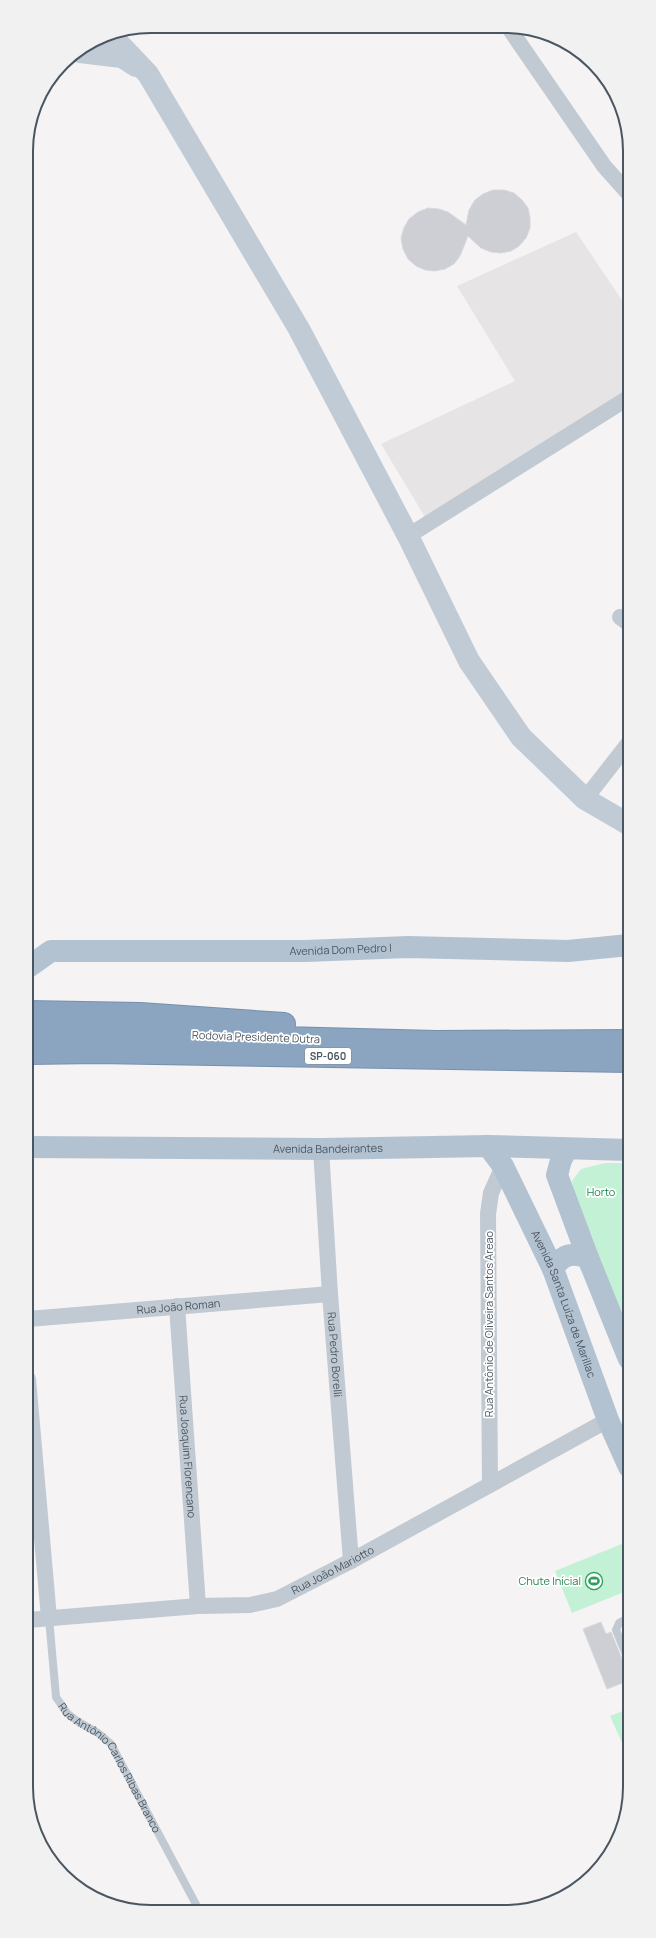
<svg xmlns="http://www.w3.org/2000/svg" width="656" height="1938" viewBox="0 0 656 1938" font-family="Manrope,sans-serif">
  <rect width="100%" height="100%" fill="#f5f3f3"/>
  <path fill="#e6e4e5" d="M576,232L628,309V390L425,517L381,444L515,381L457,286Z"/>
  <path fill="#c3f1d5" d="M605,1163H629V1329L575,1201L572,1181L581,1169Z
    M629,1541V1590L572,1613L555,1571Z
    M630,1708V1758H629L610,1716Z"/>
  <path fill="#cdcfd5" stroke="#d7d9de" d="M493,190H504L514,193L522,200L528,208L530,218V228L526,238L519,246L511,251L501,253L491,252L481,248L468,236L460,256L454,264L445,269L435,271L425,270L416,266L408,259L403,249L401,238L404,228L409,219L418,212L428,208L439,209L448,212L466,225L469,210L475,200L483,194Z
    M601,1622L606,1634L611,1632L625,1666L630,1669V1680L607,1689L583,1629Z
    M630,1626V1648L622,1630Z"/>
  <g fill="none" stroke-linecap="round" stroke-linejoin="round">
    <g stroke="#7690ad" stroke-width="24">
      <path id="motorway" d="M27,1012L140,1014L284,1024
        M27,1033H94L436,1042L629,1041
        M27,1053L98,1052L629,1061"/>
    </g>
    <g stroke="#c1cad2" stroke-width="8">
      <path d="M630,1617L619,1623L616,1630L630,1664"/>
      <path id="s1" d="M49,1618L56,1697L67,1713L77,1721L98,1733L111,1744L199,1910"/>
    </g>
    <g stroke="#c1cad2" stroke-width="16">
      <path d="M509,28L604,166L628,193"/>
      <path d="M408,536L628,398"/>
      <path d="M620,617L628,623"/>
      <path d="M585,799L628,744"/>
      <path id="s2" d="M321,1149L330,1294L351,1561"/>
      <path id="s3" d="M177,1306L198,1606"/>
      <path id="s4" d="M28,1319L330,1294"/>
      <path d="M28,1379L49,1618"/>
      <path d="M490,1485L488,1214L491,1193L503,1166"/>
      <path id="s5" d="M28,1620L198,1606L250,1605L277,1599L351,1561L608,1420"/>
    </g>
    <path stroke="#c1cbd6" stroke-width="22" d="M110,34L148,74L299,329L408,536L469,661L521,737L585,799L628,824
      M80,52L122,57L136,66"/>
    <g stroke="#b3c2d1" stroke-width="22">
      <path id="s6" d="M27,968L51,951H306L408,947L568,951L629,945"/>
      <path id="s7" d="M488,1146L503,1166L553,1269L608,1420L629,1467"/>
      <path id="s8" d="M28,1147L321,1149L488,1146L629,1150"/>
      <path d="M567,1149L561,1160L557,1175L588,1258L629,1359"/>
      <path d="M553,1269C562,1254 572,1252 588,1258"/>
    </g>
    <use href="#motorway" stroke="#8ba5c1" stroke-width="22"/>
  </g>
  <defs>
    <g id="stadium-ring" transform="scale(0.9)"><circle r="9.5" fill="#fff" stroke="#2e9e5b" stroke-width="1.5"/><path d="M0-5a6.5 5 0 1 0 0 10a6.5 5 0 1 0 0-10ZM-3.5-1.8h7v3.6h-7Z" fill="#2e9e5b"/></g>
  </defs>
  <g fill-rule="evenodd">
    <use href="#stadium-ring" x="594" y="1581"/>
  </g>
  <g text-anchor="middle" stroke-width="3.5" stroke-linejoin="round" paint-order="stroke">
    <rect fill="#fff" stroke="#808990" stroke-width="1" x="305" y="1048" width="46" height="16" rx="3"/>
    <g font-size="10" font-weight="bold" fill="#4a5661">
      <text x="328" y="1060">SP-060</text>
    </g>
    <g font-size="11" fill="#4a5661" stroke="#fff">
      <text dy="4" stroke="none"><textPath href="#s6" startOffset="319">Avenida Dom Pedro I</textPath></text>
      <text transform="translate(256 1037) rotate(2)" y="4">Rodovia Presidente Dutra</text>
      <text dy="4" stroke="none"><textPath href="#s8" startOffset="300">Avenida Bandeirantes</textPath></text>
      <text dy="4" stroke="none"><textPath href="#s7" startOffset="176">Avenida Santa Luíza de Marillac</textPath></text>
      <text dy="4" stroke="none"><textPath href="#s4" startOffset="151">Rua João Roman</textPath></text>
      <text transform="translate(489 1324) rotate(-90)" y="4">Rua Antônio de Oliveira Santos Areao</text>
      <text dy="4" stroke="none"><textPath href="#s2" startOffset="206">Rua Pedro Borelli</textPath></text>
      <text dy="4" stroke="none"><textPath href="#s3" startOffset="151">Rua Joaquim Florencano</textPath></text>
      <text dy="4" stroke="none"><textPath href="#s5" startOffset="313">Rua João Mariotto</textPath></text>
      <text dy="4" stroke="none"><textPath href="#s1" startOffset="170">Rua Antônio Carlos Ribas Branco</textPath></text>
    </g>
    <g font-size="11" fill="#17864f" stroke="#fff">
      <text x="601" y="1196">Horto</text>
    </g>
    <g font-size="11" fill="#27864d" stroke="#fff" text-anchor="end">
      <text x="581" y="1585">Chute Inícial</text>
    </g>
  </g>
  <path d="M0 0H656V1938H0ZM151 33H505A118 118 0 0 1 623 151V1787A118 118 0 0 1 505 1905H151A118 118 0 0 1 33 1787V151A118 118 0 0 1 151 33Z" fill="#f1f1f2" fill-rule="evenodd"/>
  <path fill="none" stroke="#4a5661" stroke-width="2" d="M151 33H505A118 118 0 0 1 623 151V1787A118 118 0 0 1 505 1905H151A118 118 0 0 1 33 1787V151A118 118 0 0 1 151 33Z"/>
</svg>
